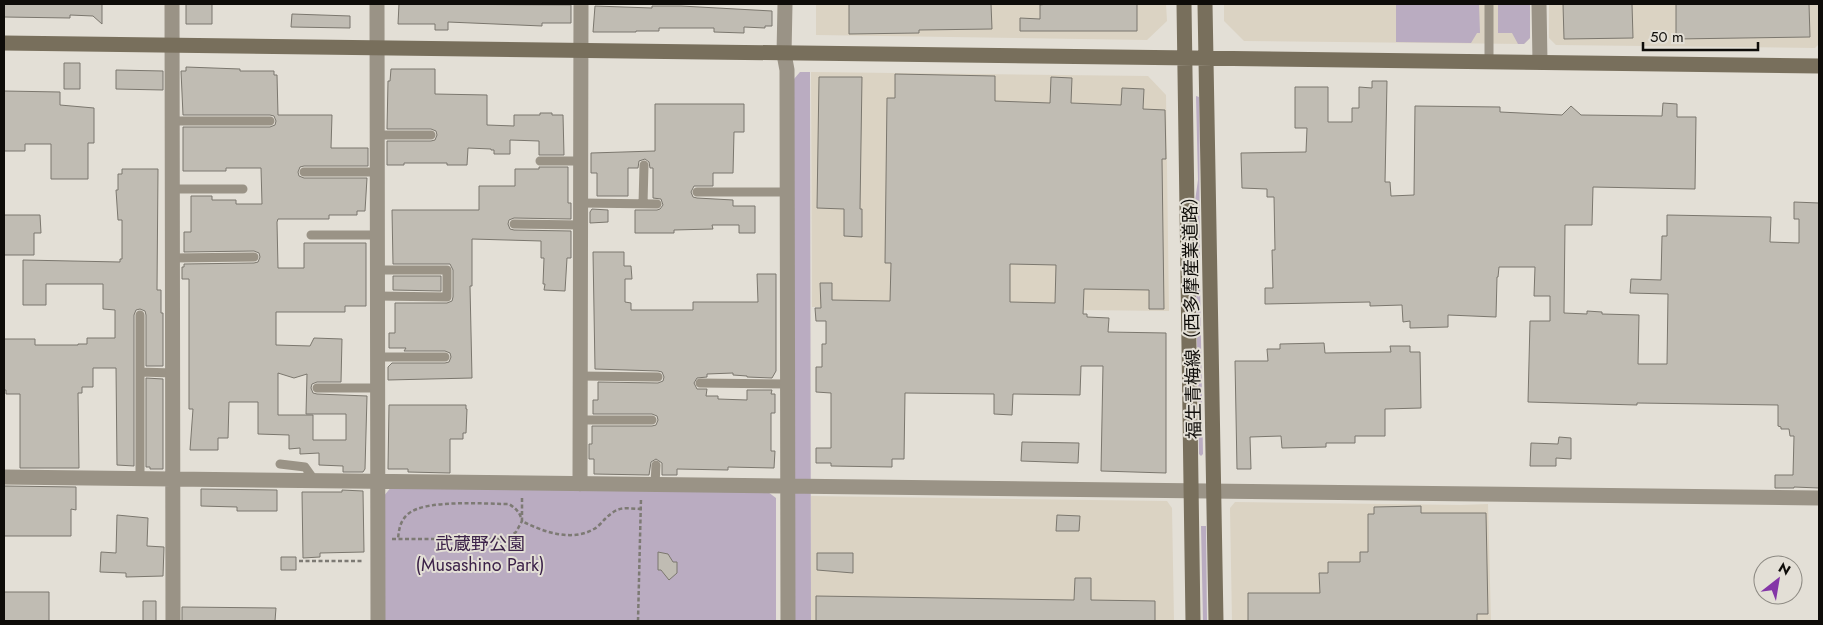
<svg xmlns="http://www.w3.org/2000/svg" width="1823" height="625" viewBox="0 0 1823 625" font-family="Jost,'Noto Sans JP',sans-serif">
  <rect width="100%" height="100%" fill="#e3dfd6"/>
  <path fill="#dbd3c3" d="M816,4H1166L1167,21L1147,40L816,35Z
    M1224,4H1530V38L1524,44L1244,41L1224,21Z
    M1549,4H1819V44L1815,48L1556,45L1549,38Z
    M811,72L1148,76L1166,95L1169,311L812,307Z
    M811,496L1167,501L1172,508L1174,621H811Z
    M1235,502L1461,505L1488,504L1491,621H1232L1230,508Z"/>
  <path fill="#baacc1" d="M1396,4H1479L1480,33H1477L1471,43L1396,42Z
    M1498,4H1530V38L1524,44H1518L1512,33H1498Z
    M800,72H810L811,621H794V79Z
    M1196,96L1199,97C1200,154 1199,210 1200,267L1198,269L1195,267L1194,208L1198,180Z
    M1198,281L1200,283L1203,454L1201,456L1199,454L1196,283Z
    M392,486L768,492L776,498V621H384L383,497Z
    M1201,526H1206L1207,621H1203Z"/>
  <path fill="#c0bcb3" stroke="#7b776e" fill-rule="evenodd" d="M4,4H102V24L93,16L70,15V18L4,17Z
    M186,4H212V24H186Z
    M399,4L571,5V23H542V26L448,22V30H435V24H398Z
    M849,4H991L992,29L919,30V33L849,34Z
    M1047,4H1137V31H1020V18L1040,19V5Z
    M1563,4H1632L1633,38L1564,39Z
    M1676,4H1809L1810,37L1676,39Z
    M595,6L652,8V6H681L772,11V26H765V28L744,27V33L714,32V28H659V31H636V32H593Z
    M292,14L350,16V28L291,27Z
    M64,63H80V89H64Z
    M186,67L240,69V71H274V75H277L278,115H332L331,148H368V166H304L300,167L298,172L299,176L304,178H367L365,211H357V215H329V219H278L277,222L278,268H304V243H366V306H345V312H276V345L310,346L314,338L342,339L341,382H317L312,384L311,388L313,393L317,394L367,396L365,469L363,472H343V466L319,465V453L300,454V448L289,449V435L258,434V402H229L228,438H218V450H190L193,409H189V279H182V267H184V264L254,263L258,262L260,257L259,253L254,251L184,252V232H191V196H212V200H236V204H262L261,168H226V171H183V127H270L275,125L276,121L274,116L270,115H183L181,71H186ZM278,373L294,378L307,374L306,414H346V440H313V415H278Z
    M391,69H435V94L487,95V125L514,126V115H540V113H552V115H563L564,155H539V141L510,140V154H494V150H491V149L468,148L467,165H447V163H404V165H387V141H431L435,140L437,135L436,131L431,129H387L388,81H390Z
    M116,70L163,71V90L116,89Z
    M895,74L995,76V101L1050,103L1051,77L1072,78L1071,103L1121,105L1122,88L1144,89L1143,109L1165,110L1166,159H1162L1164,309H1149V290L1084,289L1083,314H1087V317L1109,318L1108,332L1166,333V473L1101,471L1103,366H1081L1080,395L1013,394L1012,415L994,414V394L905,393L904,459H892V467L831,466V463H816V448H831V393L816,392V367H822V344H826V321H816L815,308H821L820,283H832V300L890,301L891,263H885L887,98H895ZM1010,264L1056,265L1055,303L1010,302Z
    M819,77H862L860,209H862V237L844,236V209L817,208Z
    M1372,81H1387L1385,182H1390L1391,196L1414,195L1415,106L1500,107V112L1562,115L1571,106L1581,115L1662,116L1663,103L1677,104V117H1696L1695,189L1593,187L1592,225H1565L1564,313L1587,314V311L1602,312V314L1639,315L1638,364H1667L1668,294L1630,293L1631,279L1661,280L1662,236H1667V215L1771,217L1770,242L1799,243V219H1794V202L1819,203V488L1794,487V488H1775V475H1793L1794,436H1790L1789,429H1781V427L1778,426V405L1637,403V405L1528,402L1530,321H1550V296H1534L1535,267H1499L1498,277H1497L1496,317L1448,315V327L1410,328V321L1403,322L1402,305L1370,306V302L1265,304V288H1273L1272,250H1275L1274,197H1267V189L1242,188L1241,153L1306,152L1307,128H1295V87H1328V122H1352V108H1359V87L1372,88Z
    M4,91L60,92V105L94,108V143H88V179H51V144H25V151H4Z
    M655,104H744V132H734L733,173H713V186H694L691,192L693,197L697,198L733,200V206H755V233H739V225H712L713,229L674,230V233H635V210H657L660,209L663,205L661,199L653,198V168H650L649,162L645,159L639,161L638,168H628V196H597V173H591V153L655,151Z
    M539,167H568V203H571V219L514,218L509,220L508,224L510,229L514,230L571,231V258H567L565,291L544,290L545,284H543L544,258H541V241L472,239V286H470L472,378L388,380V367L392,363H445L449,362L451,357L450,353L445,351H404L406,348H389V333H395V303H447L452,301L453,297V270L450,264H393L392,210H479V186H515V169H539Z
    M122,169H158L157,290H161V313H163V366H146V315L145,311L140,309L136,310L134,315V466L117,465L116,368H93V387H82V393H78L79,468H20V394H6V390H4V339H35V345H78V344H87V338H115V310L103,309V284H46V305H23V260L120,262V259H122V220H118L116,190H118V174H122Z
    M592,209L608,210V222L590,223V212Z
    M4,215H40L41,233H34V255H4Z
    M593,252H624V266H631L632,279H625V302L631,303V310H693V302H758L757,274H776V371L772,378L747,377V376L733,375V373L707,374V377L697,378L694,383L697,389H707L706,396H718V399L747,400V390H772L771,394H775V413H771V451H775L774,468L728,467V470L677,469V475H662V463L656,459L651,462L649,475L594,474V459H589V444H592V426H652L656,425L658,420L657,416L652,414H593V400H598V382L658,383L663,381L664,377L662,372L658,371L595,369Z
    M393,276H441V291L393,290Z
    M1324,343L1325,353L1391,352L1390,346H1410V352H1420L1421,408L1385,409V436H1355V443H1326V447L1282,448L1281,436L1250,437L1251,469H1237L1235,361H1268L1267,349H1280V344Z
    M146,378L163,379V469H150V467H146Z
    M389,405H466V409H467L466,433H463V439H450V473L408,472V469H388Z
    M1559,437L1571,438V459L1556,458V466H1530L1531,443L1558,444Z
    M1022,442L1079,443L1078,463L1021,461Z
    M4,486L76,487V510L71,509V536H4Z
    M201,489L277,490V511H237V507L201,506Z
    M342,490L363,491L364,552L320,553V557L303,558L302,492H342Z
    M1421,506V513H1486L1488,614H1477V621H1248V593H1320L1319,573H1328V562H1360V552H1368V514H1374V507Z
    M117,515L148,518L147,546L164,547L163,576L126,577V573L100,572L101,552L116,553Z
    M1057,515L1080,516L1079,531H1056Z
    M658,552L668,554L673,562H677V573L669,580L661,570H658Z
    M817,553H853V573L817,570Z
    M281,557H296V570H281Z
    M1075,578H1091V600L1155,601V621H816V596L1074,600Z
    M4,592H49V621H4Z
    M143,601H156V621H143Z
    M182,607L276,608L275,621H182Z"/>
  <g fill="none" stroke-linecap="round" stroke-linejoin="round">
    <path stroke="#7d7a74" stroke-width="2.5" stroke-dasharray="4 2.5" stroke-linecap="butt" d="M522,498V521C543,532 572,542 594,529C598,527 602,522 605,519C618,506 624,508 640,509
      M392,539H507L516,532L522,521C520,513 517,509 509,504C486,504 425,499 408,514C400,521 399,529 398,539
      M299,561H363
      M638,621L641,498"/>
    <path stroke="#9a9386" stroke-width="9" d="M1489,4V62
      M173,121H270
      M377,135H431
      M540,161H581
      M304,172H377
      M173,189H243
      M697,192H788
      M581,203L657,204
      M643,204L644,165
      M514,224L581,225
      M311,235H377
      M173,258L254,257
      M377,270H447V297L377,296
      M140,315V478
      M377,357H445
      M140,372L173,373
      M580,376L658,377
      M700,383L788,384
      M317,388H377
      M580,420H652
      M280,464L305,467L315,481
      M655,484L656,465"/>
    <path stroke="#9a9386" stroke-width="15" d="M172,4L173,621
      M377,4L378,621
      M785,4L784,54L787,70L788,621
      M1539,4L1540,62
      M4,477L1819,498
      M580,484L581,4"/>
    <path stroke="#786f5c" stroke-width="15" d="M1184,4L1193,621
      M1205,4L1216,621
      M4,43L1819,66"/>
  </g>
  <g text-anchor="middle" stroke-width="4" stroke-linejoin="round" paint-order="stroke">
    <g font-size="18" fill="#0e0c09" stroke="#e3dfd6">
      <text transform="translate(1192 313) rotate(-91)" y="6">福生青梅線（西多摩産業道路）</text>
    </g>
    <g font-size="18" fill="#3c2249" stroke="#e3dfd6">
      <text x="480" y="550">武蔵野公園<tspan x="480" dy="21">(Musashino Park)</tspan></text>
    </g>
  </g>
  <rect width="1823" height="625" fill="none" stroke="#0e0c09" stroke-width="10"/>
  <g transform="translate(1778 580) rotate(31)"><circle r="24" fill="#e3dfd6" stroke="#8e8b84"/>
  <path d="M0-4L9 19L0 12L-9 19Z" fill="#8436a7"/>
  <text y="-8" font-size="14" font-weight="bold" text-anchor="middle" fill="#0e0c09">N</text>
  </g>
  <path d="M1643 42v8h115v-8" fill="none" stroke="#0e0c09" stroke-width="2.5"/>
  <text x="1650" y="42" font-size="15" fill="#0e0c09" stroke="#e3dfd6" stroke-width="4" paint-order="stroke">50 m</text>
</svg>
